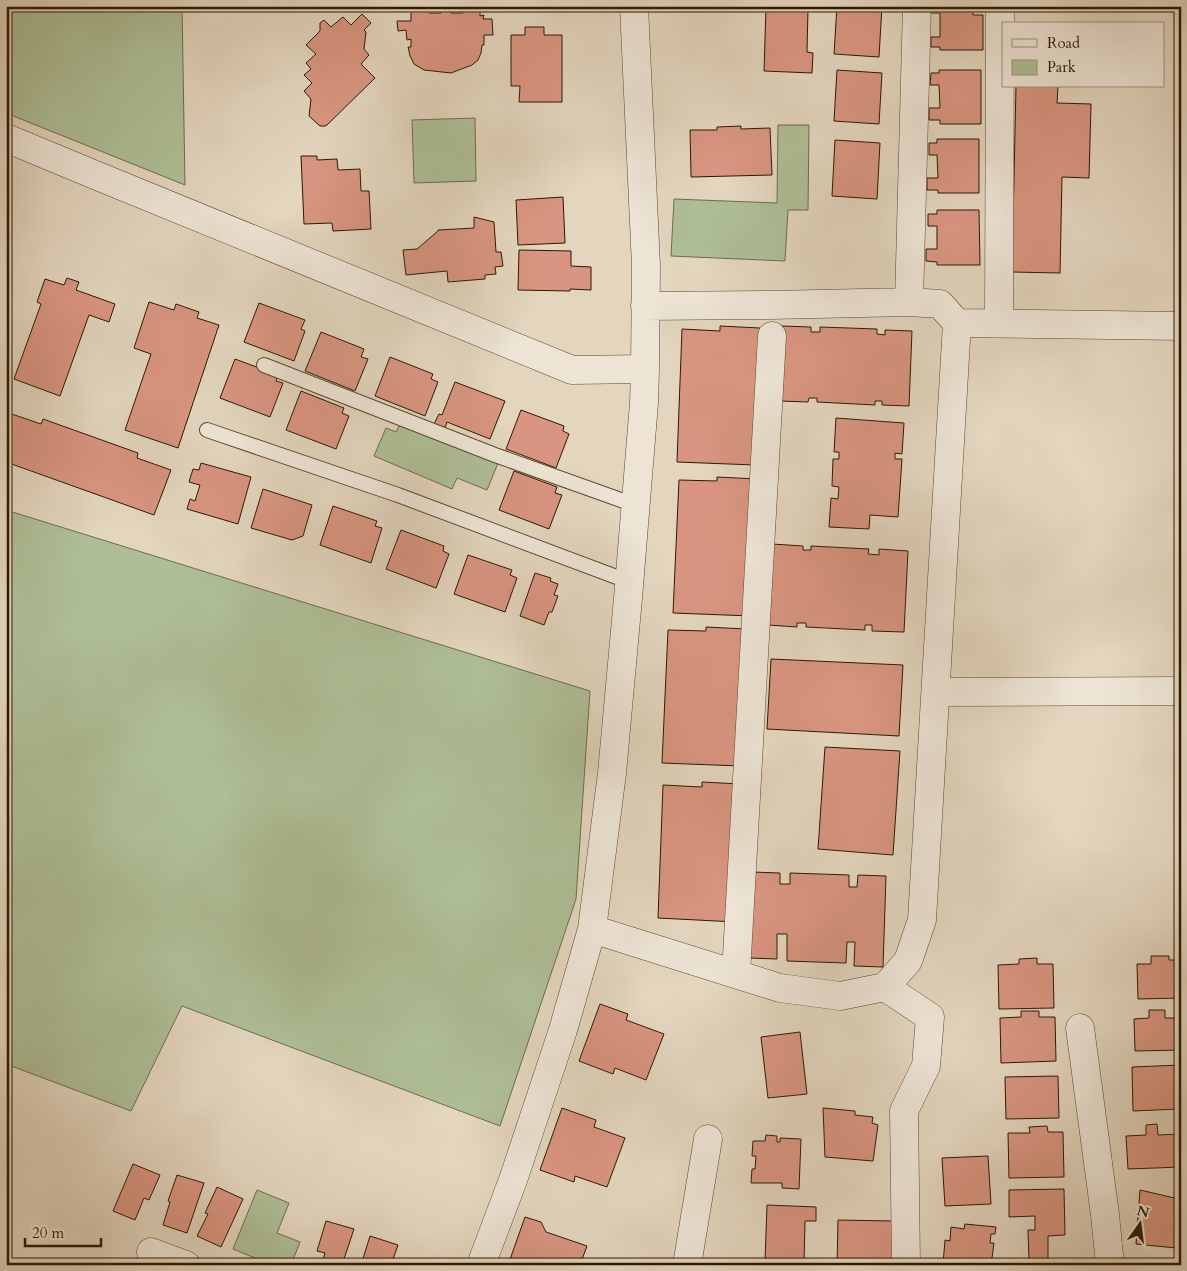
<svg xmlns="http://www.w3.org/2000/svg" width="1187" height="1271" viewBox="0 0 1187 1271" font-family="Cardo,serif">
  <rect width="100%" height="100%" fill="#e3d5be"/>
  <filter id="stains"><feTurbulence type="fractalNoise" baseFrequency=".004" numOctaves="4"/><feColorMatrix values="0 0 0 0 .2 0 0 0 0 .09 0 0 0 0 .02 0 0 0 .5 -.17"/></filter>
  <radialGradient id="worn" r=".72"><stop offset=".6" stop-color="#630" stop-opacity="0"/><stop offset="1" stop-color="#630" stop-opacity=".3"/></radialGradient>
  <path fill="#aebe96" stroke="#6d6c4b" d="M6,6H182L185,185L6,113Z
    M475,118L476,181L414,183L412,120Z
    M778,125H809L808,210H788L785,261L671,256L674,199L777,203Z
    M401,422L498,463L487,490L457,478L452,489L374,456L386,428L396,432Z
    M6,510L590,691L576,899L500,1126L182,1006L131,1111L6,1064Z
    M257,1190L289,1203L277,1233L300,1242L291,1265H272L233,1249Z"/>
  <path fill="#d99581" stroke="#2c1900" d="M837,6H882L879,57L834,54Z
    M930,6H973V15H983V50H940V47H931V37H940V13H930Z
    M480,8V16L484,15L483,19H492L493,35H484V45H482L481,53L478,60L472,65L451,73L424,70L414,64L410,56L409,51L408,47H411V39L407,40L406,30L398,31L397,21H411V10H429V13H441L442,9H451V13H463V9Z
    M766,8L808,9L807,52L813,53L812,73L764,71Z
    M362,14L371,23L364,30L366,32L364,49L369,55L361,64L375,78L327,125L325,126H320L309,116L311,99L304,91L312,83L304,75L311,69L306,63L316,54L306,45L320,31V23L324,20L331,27L343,17L351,25Z
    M525,27H544V35H562V102H519L520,86H511V35H525Z
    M837,70L882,73L879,124L834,121Z
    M939,70H981V124H940V120H929V108H940L939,85H930L931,73H939Z
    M1016,86H1058L1057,103L1091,104L1089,178L1062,177L1060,273L1012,272Z
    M741,126V129L770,128L772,175L691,177L690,130H717V127Z
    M937,139H979V193H938V190H927V178H938L937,155H929V143H937Z
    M835,140L880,143L877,199L832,196Z
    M301,156H317V160L337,159L338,170L360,169L361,191H369L371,229L333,231L332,223L304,224Z
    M563,197L565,243L518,245L516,200Z
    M937,210H979L980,265H937V262L926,261V249H937V226H928V214H937Z
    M474,217L494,222L496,252H501L503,266L495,267L496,274L485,275V279L448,282L447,271L406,275L403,250L417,249L438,231V230L474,228Z
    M519,250L571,251V266L591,267V290L570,289V291L518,290Z
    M67,278L79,282L76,290L115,304L109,322L89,315L60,396L14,379L41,304L37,302L45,279L64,285Z
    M149,302L174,310L176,304L199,312L197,318L219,325L178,448L125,430L151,354L134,348Z
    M259,303L305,320L301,329L305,331L294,361L244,342Z
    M720,326L760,328L755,465L677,462L682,329L720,331Z
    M782,326L811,327V332H820V327L877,329V334L885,335V330L912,331L909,406L882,405V401H875V405L817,402V398H809L808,402L779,401Z
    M321,332L364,349L361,357L368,359L355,391L305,371Z
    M390,357L433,374L431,379L438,382L425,416L375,396Z
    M235,359L278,375L276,381L283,383L270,417L220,398Z
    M455,382L505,401L490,439L447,422L445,428L434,424L439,414L442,415Z
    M301,391L344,408L342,413L349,416L336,449L286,430Z
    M521,410L564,426L563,431L569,434L556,468L506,449Z
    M6,412L41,424L43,419L138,453L137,458L171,470L154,515L6,462Z
    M836,418L904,423L902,454L895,453V459H902L898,517L870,515L869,529L829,527L831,498L838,499L839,487L832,486L833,459H839V452H834Z
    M201,463L251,477L238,524L187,509L190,499L195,501L200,485L189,482L193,469L199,470Z
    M514,471L557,487L555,493L562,495L549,529L499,510Z
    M717,477L757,479L751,616L673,613L679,480L717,481Z
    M263,489L312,505L303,536L292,540L251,528Z
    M333,506L377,521L375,526L382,528L371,563L320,545Z
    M401,530L444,546L443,551L449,554L436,588L386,569Z
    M772,544L803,546V550H811V546L869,549L868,554L879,555V549L908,551L904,632L872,631V625H865V630L806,627V623H797V627L768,625Z
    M468,555L512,570L510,575L517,578L505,612L454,594Z
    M535,573L551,578L550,581L558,584L554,595L558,596L552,612H549L544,625L520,616Z
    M706,627L746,629L740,766L662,763L668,630L706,631Z
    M771,659L903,665L899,736L767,729Z
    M825,747L900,751L893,855L818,849Z
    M702,782L741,784L736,922L658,918L663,785L702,787Z
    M752,872L780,873V884H790V873L849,875V887H857L858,875L886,876L883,967L854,966L855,942H847L846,963L787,961V934H777V959L749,958Z
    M1151,956H1169V960H1181V998L1138,999L1137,964H1151Z
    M1037,958V964H1053L1054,1008L999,1009L998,965L1019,964V959Z
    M600,1004L628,1014L626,1020L664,1034L646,1080L615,1068L613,1074L579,1061Z
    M1149,1010H1165V1018H1181V1050L1135,1051L1134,1019L1149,1018Z
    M1021,1011H1039V1017H1055L1056,1061L1001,1063L1000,1018L1021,1017Z
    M800,1032L807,1094L768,1098L761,1037Z
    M1181,1065V1105L1179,1109L1133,1111L1132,1067Z
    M1058,1076L1059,1118L1006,1119L1005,1077Z
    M562,1108L596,1120L594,1127L625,1138L607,1187L575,1176L574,1182L540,1170Z
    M823,1108L855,1111V1115L873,1117L872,1123L878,1125L873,1161L825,1157Z
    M1157,1124L1158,1135L1181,1134V1167L1128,1169L1126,1136L1146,1135V1125Z
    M1047,1126L1048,1132H1063L1064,1177L1009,1178L1008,1133H1030L1029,1127Z
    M766,1135L777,1136V1142H780V1138L801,1139L799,1189L782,1188V1183H751L752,1169H755L756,1156H752L753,1141H765Z
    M988,1156L991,1204L945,1206L942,1158Z
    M133,1164L160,1175L149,1200L144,1198L135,1220L113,1211Z
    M177,1175L204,1183L187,1233L163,1225L170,1202L168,1201Z
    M217,1187L243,1199L221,1247L197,1236L208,1214L205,1213Z
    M1064,1189L1065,1235L1048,1236V1260H1029L1028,1230H1035V1216L1009,1217V1190Z
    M1140,1190L1179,1199L1176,1248L1136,1244Z
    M767,1205L816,1207V1221H805L804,1263L765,1262Z
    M525,1217L541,1222L546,1232L587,1246L580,1265H508Z
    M838,1220L893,1221V1265H837Z
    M326,1221L354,1229L342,1265H321L325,1253L317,1251Z
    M965,1224L996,1227L995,1234H991L990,1243H994L991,1265L943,1264L945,1240L950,1241L951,1227L964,1229Z
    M370,1236L398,1245L391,1265H361Z"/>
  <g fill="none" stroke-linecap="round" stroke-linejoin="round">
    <g stroke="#5a4830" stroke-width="16">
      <path id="lane" d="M264,365L495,455L635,505
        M207,430L398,495L630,582"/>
    </g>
    <g stroke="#5a4830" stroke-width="29">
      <path id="street" d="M6,138L100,177L572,370L645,369
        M909,302L917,6
        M645,306L771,305L909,302L940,304L957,323L922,920L908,961L885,987
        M957,323L1181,326
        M999,323L1000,15
        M936,692L1181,691
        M592,929L780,988L840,996L885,987L930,1017L926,1066L904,1111L906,1265
        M736,974L772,336
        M1080,1028L1105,1215L1110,1265
        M151,1252L186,1265
        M688,1259L708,1139
        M481,1265L513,1180L563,1030L592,929L612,773L628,598L644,403L645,369L646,266L634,6"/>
    </g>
    <use href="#lane" stroke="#ede4d5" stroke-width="14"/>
    <use href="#street" stroke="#ede4d5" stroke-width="28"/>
  </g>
  <rect width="1187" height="1271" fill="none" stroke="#e3d5be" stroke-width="25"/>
  <rect x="8" y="8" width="1172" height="1256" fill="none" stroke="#2c1900" stroke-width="2.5"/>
  <rect x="12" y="12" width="1162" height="1246" fill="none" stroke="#2c1900"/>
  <rect x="1002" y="22" width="162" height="65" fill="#ede4d5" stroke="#a09380"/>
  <rect x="1012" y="39" width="25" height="8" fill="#ede4d5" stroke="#a09380"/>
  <text x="1047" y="48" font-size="15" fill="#2c1900">Road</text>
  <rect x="1012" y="60" width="25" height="15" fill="#aebe96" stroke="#a09380"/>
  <text x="1047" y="72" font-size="15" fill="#2c1900">Park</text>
  <g transform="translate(1140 1224) rotate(14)" stroke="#ede4d5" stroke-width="4" paint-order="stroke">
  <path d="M0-4L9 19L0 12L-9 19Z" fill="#2c1900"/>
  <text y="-8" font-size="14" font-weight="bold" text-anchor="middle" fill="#2c1900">N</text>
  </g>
  <path d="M25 1238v8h76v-8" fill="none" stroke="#2c1900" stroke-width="2.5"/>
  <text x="32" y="1238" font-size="15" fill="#2c1900" stroke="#ede4d5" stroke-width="4" paint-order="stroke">20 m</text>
  <rect width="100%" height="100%" filter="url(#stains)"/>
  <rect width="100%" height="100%" fill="url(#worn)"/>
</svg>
